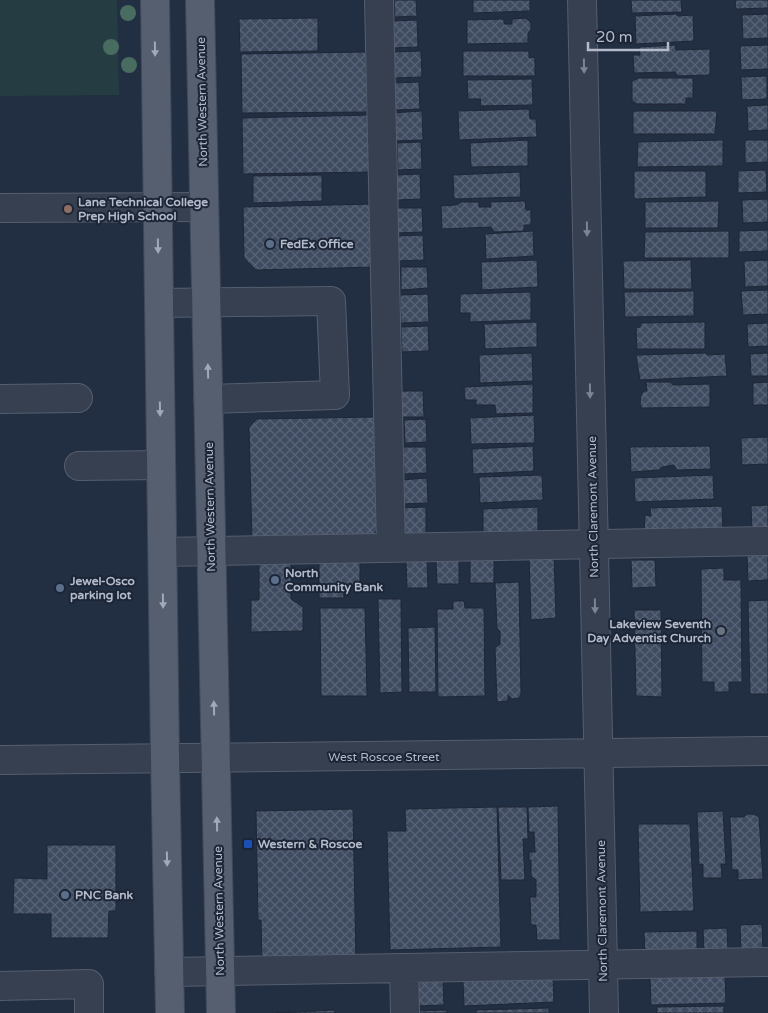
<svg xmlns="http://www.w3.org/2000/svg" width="768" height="1013" viewBox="0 0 768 1013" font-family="'Varela Round',sans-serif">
  <defs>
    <pattern id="building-cross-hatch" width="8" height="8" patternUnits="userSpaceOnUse" patternTransform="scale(1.25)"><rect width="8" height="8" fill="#3e4b61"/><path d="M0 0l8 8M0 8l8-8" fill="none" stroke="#586376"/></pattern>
  </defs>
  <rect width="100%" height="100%" fill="#222e41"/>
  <path fill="#253d42" d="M0,0H117L119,95L0,96Z"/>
  <path fill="url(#building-cross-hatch)" stroke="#1e2737" d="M394,0H416L417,16L395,17Z
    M473,0H530V11L473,13Z
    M631,0H681L682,12L632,13Z
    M735,0H768V8L736,9Z
    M677,14V16L693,15L694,41L636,44L635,16Z
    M768,14V38L743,39L742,15Z
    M318,18V51L240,52L239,19Z
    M526,18L531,23V29L528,33V43L467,44V20L504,19V24H512V19Z
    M417,20L418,47L392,48L391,21Z
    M675,45L676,50L710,49V75L678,76L675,72L634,73L633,55H640L639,47Z
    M768,45V69L741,70L740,46Z
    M421,51L422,77L393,78L392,52Z
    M463,51H529V58L535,57V76H463Z
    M366,52L367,112L242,113L241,54Z
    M767,76V99L742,100L741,77Z
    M639,78H693V98H686V104H637L632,101V81Z
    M532,79L533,105L480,106L481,99H468L467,80Z
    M419,82L420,109L394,110L393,83Z
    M768,105V130L748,131L747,106Z
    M529,109L530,119H536L537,137L459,140L458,111Z
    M422,111L423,140L392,141L391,113Z
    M633,111H717L715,134H633Z
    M371,115L372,172L243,174L242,118Z
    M528,140V166L471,167L470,143Z
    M723,140V166L637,167L638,142Z
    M745,140H768V162L745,163Z
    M421,142L422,169L398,170L397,143Z
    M766,170L767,192L738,193V171Z
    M634,171H706V197L634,199Z
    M520,172L521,197L454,199L453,175Z
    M420,174L421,199L397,200L396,175Z
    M322,175V201L253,203V176Z
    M768,199V222L743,223L742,200Z
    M525,201L526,210H531V225H524V231L494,232L491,227L442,229L441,206L456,205L461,202H479V207H491L490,202Z
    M719,201L718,228H645V202Z
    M374,204L375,267L256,270L244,258L243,207Z
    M396,208H422L423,232L397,233Z
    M768,230V251L739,252V231Z
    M533,231L534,256L486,259L485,234Z
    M729,231V258H644L645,232Z
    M423,235L424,260L398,261L397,236Z
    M537,260L538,287L482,290L481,262Z
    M691,260L692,289H624L623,261Z
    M768,260V286L745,287L744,261Z
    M401,267H427L428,288L401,290Z
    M768,290V314L743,315L741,291Z
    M694,291V316L625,317L624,292Z
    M531,292V320L470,322V313H460V294Z
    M428,294L429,322L401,323L400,295Z
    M537,322V347L485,349L484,324Z
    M705,322V349H637L636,328L640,327L641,323Z
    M768,323V346L748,347L747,324Z
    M428,326L429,351L402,352L401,327Z
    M532,353L533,381L480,383L479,355Z
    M706,353L707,355L725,354L727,376L640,380L636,355Z
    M768,353V376H751L750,354Z
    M646,382H671L673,385L710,384V407L642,408L640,404L641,395L644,391H647Z
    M768,382V405H753V383Z
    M533,384V413L496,414L495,405H476V400H465L464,387Z
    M400,391H423L424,417H401Z
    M534,415L535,443L471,444L470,418Z
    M377,417L379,524L372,539L252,541L249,427L257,419Z
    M426,419L427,442L405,443L404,420Z
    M768,437V464L742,465L741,438Z
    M533,446L534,471L473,474L472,449Z
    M710,446L711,469L677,470L674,465L662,467L659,470L631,472L630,447Z
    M403,447H426L427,473L404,474Z
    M542,475L543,500L480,503L479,477Z
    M713,475L714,499L635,502L634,478Z
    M427,478L428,503L401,504L400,480Z
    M768,505V532H752L751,506Z
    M722,506L723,533L644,534L645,515L651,516L650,508Z
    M426,507V533L399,534L398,508Z
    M538,507V533L483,536V509Z
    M768,554V580L748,581L747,555Z
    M529,556H554L556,618L531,620Z
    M494,558V583H470V559Z
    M436,559H459V584H437Z
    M259,560H291V599L303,607V631L251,632V600H259Z
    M360,560V585L343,586L344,598H319V561Z
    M427,560L428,588H407L406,561Z
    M631,560H655L656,587L632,588Z
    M724,568V580H741L742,682H729V692H714V682H702L701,569Z
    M519,582L521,694L519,698L512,699L508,695V701L497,702L495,648L500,644V631L497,628L495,583Z
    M378,599H401L402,692L380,693Z
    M768,600V694H750L748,601Z
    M453,601H464L465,608H484L485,696L438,697L437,609H453Z
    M320,608H365L367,696H321Z
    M634,610H661L662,697L636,696Z
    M435,627L436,692H409L408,628Z
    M558,806L560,940H537L536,925H531L530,897H536V880L531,876V860H529V852H535L534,832H529L528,807Z
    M497,807L501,947L390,950L387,831H406L405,809Z
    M498,807H527L528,839H523L525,880H501Z
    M353,809L356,961L262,963L261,920H258L256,811Z
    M723,811L726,864H721L722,878H703V864L699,865L697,812Z
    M747,814H753L759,817L763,879L738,880V870H732L730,817H744Z
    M638,824H690L694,911L640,912Z
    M47,845H116V911H109L108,938H51V914H13L14,878L47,879Z
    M762,924L763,950L741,952L740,925Z
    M727,928L728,952H704L703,929Z
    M697,931V956H645L644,932Z
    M725,973L726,1003L651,1005L650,975Z
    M553,978L554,1002L464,1006L463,981Z
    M443,980L444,1005L416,1006V981Z
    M724,1006V1013H657V1007Z
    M549,1008V1013H476V1010Z
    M335,1010V1013H276Z
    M447,1010V1013H414V1011Z"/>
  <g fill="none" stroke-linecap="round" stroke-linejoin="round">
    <g stroke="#555e6e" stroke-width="30">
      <path id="minor" d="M379,0L391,548
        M582,0L604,1013
        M0,208L204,207
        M159,303L331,301L335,395L208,399
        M0,399L78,398
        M79,466L161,465
        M163,552L768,541
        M0,760C256,757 512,755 768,751
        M404,968L405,1013
        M169,972L768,962
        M0,986L89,984V1013"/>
    </g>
    <g stroke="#404959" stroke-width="30">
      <path id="major" d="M155,0L165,758L170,1013
        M200,0L221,1013"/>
    </g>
    <use href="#minor" stroke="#374050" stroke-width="28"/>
    <use href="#major" stroke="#555f70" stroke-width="28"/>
  </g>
  <g fill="#486c5f">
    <circle cx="128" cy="13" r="8"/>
    <circle cx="111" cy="47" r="8"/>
    <circle cx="129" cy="65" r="8"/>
  </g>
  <defs><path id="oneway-solid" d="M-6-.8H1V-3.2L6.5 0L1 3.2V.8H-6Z" transform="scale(1.25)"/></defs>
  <g fill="#a0a9b9">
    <use href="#oneway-solid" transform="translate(155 49) rotate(89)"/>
    <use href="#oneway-solid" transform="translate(158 246) rotate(89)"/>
    <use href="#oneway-solid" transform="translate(208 371) rotate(-91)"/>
    <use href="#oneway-solid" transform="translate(160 409) rotate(89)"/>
    <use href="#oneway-solid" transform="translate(163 601) rotate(89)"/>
    <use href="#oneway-solid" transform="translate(214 708) rotate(-91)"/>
    <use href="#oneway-solid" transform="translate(217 824) rotate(-91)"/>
    <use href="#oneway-solid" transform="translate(167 859) rotate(89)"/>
  </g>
  <g fill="#7b8494">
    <use href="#oneway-solid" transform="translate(584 66) rotate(89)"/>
    <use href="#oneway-solid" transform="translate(587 229) rotate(89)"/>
    <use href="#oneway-solid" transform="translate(590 391) rotate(89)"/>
    <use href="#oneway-solid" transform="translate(595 606) rotate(89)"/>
  </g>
  <circle fill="#8d6e63" stroke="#1c2535" stroke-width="2" cx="68" cy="209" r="5"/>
  <g fill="#5c6f8a" stroke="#1c2535" stroke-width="2">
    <circle cx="270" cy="244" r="5"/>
    <circle cx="275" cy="580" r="5"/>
    <circle cx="60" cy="588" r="5"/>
    <circle cx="65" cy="895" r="5"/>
  </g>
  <circle fill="#6b7280" stroke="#1c2535" stroke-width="2" cx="721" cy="631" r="5"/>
  <rect fill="#1a4fb4" stroke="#1c2535" stroke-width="2" x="243" y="839" width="10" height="10" rx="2.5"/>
  <g text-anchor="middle" stroke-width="4" stroke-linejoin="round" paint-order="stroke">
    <g font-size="12" fill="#b3bbcb" stroke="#1c2535">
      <text transform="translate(202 102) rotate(-91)" y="4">North Western Avenue</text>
      <text transform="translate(210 507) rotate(-91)" y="4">North Western Avenue</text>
      <text transform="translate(593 507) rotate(-91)" y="4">North Claremont Avenue</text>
      <text x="384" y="761">West Roscoe Street</text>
      <text transform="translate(219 911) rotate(-91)" y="4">North Western Avenue</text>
      <text transform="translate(602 911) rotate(-91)" y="4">North Claremont Avenue</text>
    </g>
    <g font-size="12" font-weight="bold" fill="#b3bbcb" stroke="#1c2535" text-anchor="start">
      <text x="78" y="206">Lane Technical College<tspan x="78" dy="14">Prep High School</tspan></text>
      <text x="280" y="248">FedEx Office</text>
      <text x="285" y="577">North<tspan x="285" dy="14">Community Bank</tspan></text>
      <text x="70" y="585">Jewel-Osco<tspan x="70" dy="14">parking lot</tspan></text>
      <text x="711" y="628" text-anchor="end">Lakeview Seventh<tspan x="711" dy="14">Day Adventist Church</tspan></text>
      <text x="258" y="848">Western &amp; Roscoe</text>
      <text x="75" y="899">PNC Bank</text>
    </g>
  </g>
  <path d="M588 42v8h80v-8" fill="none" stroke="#b3bbcb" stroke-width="2.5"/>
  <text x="596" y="42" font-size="15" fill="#b3bbcb" stroke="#1c2535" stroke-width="4" paint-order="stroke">20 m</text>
</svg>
